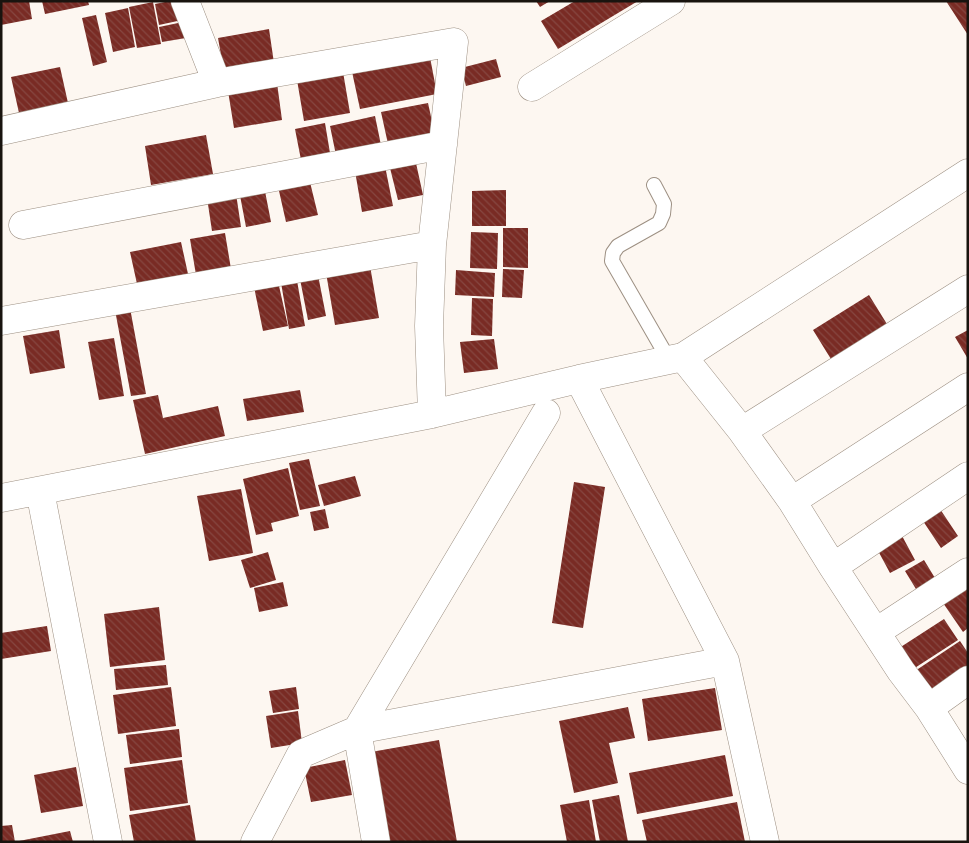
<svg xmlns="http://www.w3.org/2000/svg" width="969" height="843" viewBox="0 0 969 843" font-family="'Times New Roman',serif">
  <defs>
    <pattern id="building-back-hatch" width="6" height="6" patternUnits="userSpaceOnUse" patternTransform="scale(1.25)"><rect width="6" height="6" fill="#792b24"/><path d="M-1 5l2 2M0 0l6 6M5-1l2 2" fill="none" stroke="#864741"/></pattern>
  </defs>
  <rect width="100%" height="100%" fill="#fdf7f1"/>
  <path fill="url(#building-back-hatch)" d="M1,1H29L32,19L1,25Z
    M42,1H88L89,5L45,14Z
    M170,1H178L182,20L159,25L155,4Z
    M536,1H550L540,7Z
    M575,1H638L558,49L541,21Z
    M946,1H968V35Z
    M153,2L161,44L137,48L129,7Z
    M128,8L135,47L113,52L105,13Z
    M96,15L107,62L93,66L82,18Z
    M183,22L186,38L162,42L159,27Z
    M269,29L274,63L224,72L218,38Z
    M429,52L437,94L360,109L351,67Z
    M496,59L501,77L466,86L461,68Z
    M60,67L68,103L19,113L11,77Z
    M343,72L350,113L304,121L297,80Z
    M277,83L282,120L234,128L228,91Z
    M428,103L435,135L388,144L381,112Z
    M375,116L382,150L337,160L330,126Z
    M325,123L331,159L302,165L295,129Z
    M206,135L213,174L151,185L145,146Z
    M414,154L423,195L398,200L388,160Z
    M385,166L393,206L362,212L355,171Z
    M308,174L318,215L286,222L277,182Z
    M263,181L271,222L246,227L238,185Z
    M235,187L241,227L212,231L206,191Z
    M506,190V226H472V191Z
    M503,228H528V268L503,267Z
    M471,232L498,233L497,269L470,268Z
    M225,233L232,275L197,281L190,239Z
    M181,242L190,283L139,293L130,252Z
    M369,260L379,318L335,325L325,267Z
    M503,269L524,270L522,298L502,297Z
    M317,270L326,316L308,320L299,274Z
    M456,270L495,273L494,297L455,295Z
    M296,275L305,326L289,329L280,277Z
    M277,277L288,326L263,331L253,282Z
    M869,295L890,329L834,364L813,330Z
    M472,298L493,299L492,336L471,335Z
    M130,308L146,394L131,396L115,310Z
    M59,330L65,368L30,374L23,336Z
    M968,330V359L955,337Z
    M114,338L124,396L99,400L88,342Z
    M494,339L498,369L464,373L460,342Z
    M300,390L304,412L247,421L243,399Z
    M158,395L163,418L218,406L225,436L145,454L133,400Z
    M309,459L320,506L300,510L289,463Z
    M288,468L299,516L271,523L273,531L256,535L243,479Z
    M355,476L361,496L324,506L318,485Z
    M574,482L605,487L583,628L552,623Z
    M241,489L253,553L209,561L197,496Z
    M938,506L958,536L941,548L921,518Z
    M325,509L329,528L314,531L310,512Z
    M901,534L915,560L890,573L876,547Z
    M268,552L276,580L250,588L241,560Z
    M924,560L938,583L919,594L905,571Z
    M283,582L288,606L259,612L254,588Z
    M968,582V628L963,632L941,600Z
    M159,607L165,660L110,667L104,614Z
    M944,619L958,640L907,673L893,652Z
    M47,626L51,651L1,659V633Z
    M960,641L968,653V668L926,695L912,673Z
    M166,665L168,685L116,690L114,669Z
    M171,687L176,726L118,734L113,695Z
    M296,687L299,709L273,713L269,691Z
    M715,688L722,730L648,741L642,699Z
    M628,707L635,738L609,743L618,783L574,793L559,721Z
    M298,711L302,743L271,748L266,716Z
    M179,729L182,757L130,764L126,735Z
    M439,740L457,842H387L371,752Z
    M725,755L733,796L637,814L629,773Z
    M182,760L188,803L130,811L124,768Z
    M345,760L352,795L311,802L304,768Z
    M76,767L83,806L41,813L34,775Z
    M619,795L628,842H600L592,800Z
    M589,800L596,842H567L560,805Z
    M737,802L745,842H647L642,820Z
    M190,805L196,842H134L129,815Z
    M12,825L15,842H1V826Z
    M70,831L73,842H19V841Z"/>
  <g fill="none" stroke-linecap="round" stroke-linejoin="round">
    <g stroke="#9d9083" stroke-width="16">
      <path id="service" d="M654,185L664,204L663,214L659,223L618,246L613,253L612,261L669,360"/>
    </g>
    <g stroke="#9d9083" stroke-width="29">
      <path id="minor" d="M185,1L217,83
        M532,87L671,1
        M1,131L217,83L454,42L432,245L429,326L432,414
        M23,225L443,145
        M1,321L432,245
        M683,357L742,431L792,501L833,567L901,671L929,708L968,770
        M579,379L725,661L765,842
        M742,431L968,289
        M40,491L108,842
        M1,498L432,414L579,379L683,357L968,173
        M792,501L968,387
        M833,567L968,476
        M876,632L968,572
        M929,708L968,680
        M255,842L301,754L357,730L725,661
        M376,842L357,730L546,413"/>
    </g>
    <use href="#service" stroke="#fff" stroke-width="14"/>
    <use href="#minor" stroke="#fff" stroke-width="28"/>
  </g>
  <rect width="969" height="843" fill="none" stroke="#19140f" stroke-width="5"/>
</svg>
